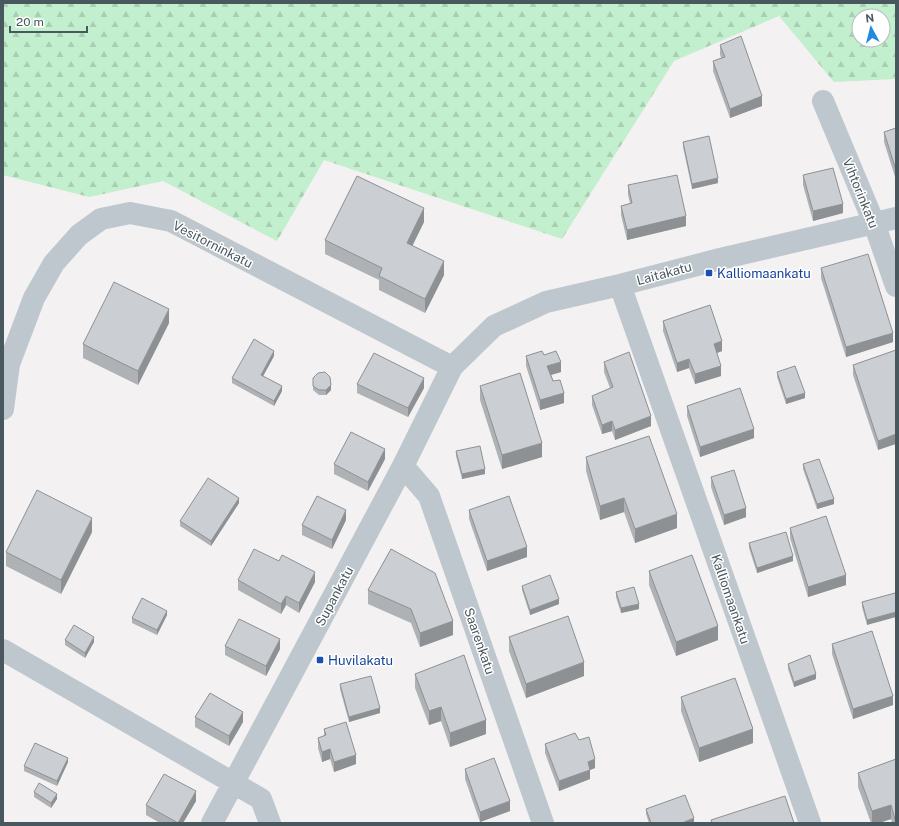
<svg xmlns="http://www.w3.org/2000/svg" width="899" height="826" viewBox="0 0 899 826" font-family="'Public Sans',sans-serif">
  <defs>
    <pattern id="forest-firs" width="22" height="20" patternUnits="userSpaceOnUse"><rect width="22" height="20" fill="#c2efcd"/><path d="M5 1l3.5 6h-7zM16 11l3.5 6h-7z" fill="#a8cfb2"/></pattern>
  </defs>
  <rect width="100%" height="100%" fill="#f3f1f1"/>
  <path fill="url(#forest-firs)" fill-rule="evenodd" d="M3,3H896V79L834,82L779,16L674,61L562,239L324,160L277,241L163,181L89,197L3,175ZM859,16H883V40H859Z"/>
  <g fill="none" stroke-linecap="round" stroke-linejoin="round">
    <path stroke="#bdc7cd" stroke-width="22" d="M823,101L874,223L896,286
      M620,285L810,823
      M3,409L9,364L34,298L54,263L79,235L101,219L130,213L171,221L452,367
      M403,466L429,496L543,823
      M3,650L261,799L270,823
      M212,823L403,466L452,367L494,326L546,302L620,285L720,259L896,218"/>
  </g>
  <path fill="#afb2b5" d="M720,45L762,106L730,118L713,71V61L721,58L720,54Z
    M896,128V180L884,142V132Z
    M683,142L718,183L692,189L683,147Z
    M803,175L843,213L813,221L803,185Z
    M628,185L686,226L627,240L621,215V206L630,203L628,195Z
    M424,222L412,245L444,275L425,313L379,290V280L325,254V240Z
    M821,268L893,342L846,357L821,278Z
    M663,321L722,351L717,353L721,376L695,384L689,368L677,372L663,331Z
    M169,323L138,385L83,358V344Z
    M896,350L878,450L853,375V365Z
    M544,355L561,372L551,375L564,403L540,410L526,366V356Z
    M274,356L263,376L282,391L274,406L232,383V378Z
    M604,362L651,426L615,440L612,431L602,434L592,405V396L610,388L604,372Z
    M777,372L805,398L786,404L777,377Z
    M313,378L331,390L326,395H319L313,390Z
    M357,384L424,388L408,417L357,393Z
    M480,386L542,457L502,469L480,400Z
    M687,406L754,438L700,457L687,416Z
    M456,451L485,474L462,479L456,456Z
    M586,457L677,528L635,543L624,512L600,520L586,471Z
    M385,459L368,491L334,474V464Z
    M803,464L834,504L817,509L803,469Z
    M711,477L746,517L724,525L711,487Z
    M239,503L211,546L180,526V521Z
    M469,510L527,557L487,571L469,519Z
    M346,520L332,549L302,535V525Z
    M790,528L846,585L808,597L790,538Z
    M92,532L61,594L6,566V552Z
    M749,543L793,561L757,573L749,548Z
    M391,549L453,635L420,647L411,623L368,604V590Z
    M279,561L315,582L299,613L286,605L281,614L238,590V580Z
    M649,571L718,640L676,656L649,585Z
    M522,586L559,604L530,615L522,590Z
    M616,592L639,609L621,613L616,597Z
    M896,596L867,625L862,607V602Z
    M167,615L157,635L132,623V618Z
    M509,637L584,676L526,698L509,651Z
    M65,640L94,642L85,658L65,645Z
    M832,644L893,705L853,719L832,654Z
    M225,646L280,649L266,676L225,655Z
    M788,664L816,679L794,687L788,669Z
    M415,674L486,734L450,747L441,721L429,725L415,688Z
    M340,684L380,713L349,722L340,689Z
    M681,697L753,743L699,762L681,711Z
    M195,717L243,722L229,746L195,727Z
    M324,729L356,764L334,772L330,759L322,762L318,748V738L324,736Z
    M545,744L595,768L590,770V779L559,791L545,753Z
    M896,759V823H892L891,819L879,823H871L858,787V773Z
    M68,762L57,786L24,771V766Z
    M465,769L510,811L480,822L465,779Z
    M34,792L57,799L51,808L34,797Z
    M196,801L183,823H160L146,815V805Z
    M646,809L694,823H649L646,814Z"/>
  <path fill="#8e9194" d="M762,96V106L730,118V109Z
    M718,178V183L692,189V184Z
    M843,204V213L813,221V211Z
    M424,208V222L407,257V243Z
    M686,216V226L627,240V230Z
    M444,261V275L425,313V299Z
    M169,309V323L138,385V371Z
    M893,333V342L846,357V347Z
    M722,341V351L714,354V344Z
    M274,351V356L261,380V375Z
    M689,359V368L677,372V363Z
    M561,362V372L547,376V366Z
    M721,366V376L695,384V374Z
    M424,378V388L408,417V408Z
    M331,385V390L326,395V390Z
    M282,386V391L274,406V401Z
    M564,393V403L540,410V400Z
    M805,393V398L786,404V399Z
    M651,416V426L615,440V430Z
    M612,421V431L602,434V425Z
    M754,429V438L700,457V447Z
    M896,434V444L878,450V441Z
    M542,443V457L502,469V455Z
    M385,449V459L368,491V482Z
    M485,469V474L462,479V474Z
    M239,498V503L211,546V541Z
    M624,498V512L600,520V506Z
    M834,499V504L817,509V504Z
    M746,508V517L724,525V515Z
    M346,510V520L332,549V540Z
    M677,514V528L635,543V529Z
    M92,518V532L61,594V580Z
    M527,547V557L487,571V561Z
    M793,556V561L757,573V568Z
    M315,572V582L299,613V603Z
    M846,575V585L808,597V587Z
    M286,596V605L281,614V604Z
    M559,599V604L530,615V610Z
    M639,604V609L621,613V608Z
    M167,611V615L157,635V630Z
    M896,612V617L867,625V620Z
    M453,621V635L420,647V633Z
    M718,626V640L676,656V642Z
    M94,637V642L85,658V653Z
    M280,639V649L266,676V666Z
    M584,662V676L526,698V684Z
    M816,674V679L794,687V682Z
    M893,696V705L853,719V709Z
    M441,707V721L429,725V711Z
    M380,708V713L349,722V717Z
    M243,712V722L229,746V736Z
    M486,720V734L450,747V733Z
    M753,729V743L699,762V748Z
    M330,749V759L322,762V752Z
    M356,755V764L334,772V762Z
    M68,758V762L57,786V781Z
    M595,759V768L590,770V779L559,791V781L588,762Z
    M196,791V801L183,823H178Z
    M57,794V799L51,808V803Z
    M510,801V811L480,822V812Z
    M891,805V819L879,823H872V811Z
    M694,818V823H682Z"/>
  <path fill="#cbcfd3" stroke="#8e9194" d="M741,36L762,96L730,109L713,61L725,57L720,45Z
    M896,128V170L884,132Z
    M709,136L718,178L692,184L683,142Z
    M833,168L843,204L813,211L803,175Z
    M677,175L686,216L627,230L621,206L632,203L628,185Z
    M357,176L424,208L407,243L444,261L425,299L379,276L382,268L325,240Z
    M868,254L893,333L846,347L821,268Z
    M114,282L169,309L138,371L83,344Z
    M710,305L722,341L714,344L721,366L695,374L689,359L677,363L663,321Z
    M254,339L274,351L261,375L282,386L274,401L232,378Z
    M896,350V434L878,441L853,365Z
    M542,351L544,355L556,351L561,362L547,366L553,381L560,380L564,393L540,400L526,356Z
    M629,352L651,416L615,430L612,421L602,425L592,396L613,387L604,362Z
    M374,353L424,378L408,408L357,384Z
    M795,366L805,393L786,399L777,372Z
    M325,372L330,377L331,385L326,390H319L313,386V378L318,373Z
    M520,373L542,443L502,455L480,386Z
    M740,388L754,429L700,447L687,406Z
    M351,432L385,449L368,482L334,464Z
    M649,436L677,514L635,529L624,498L600,506L586,457Z
    M480,446L485,469L462,474L456,451Z
    M819,459L834,499L817,504L803,464Z
    M734,470L746,508L724,515L711,477Z
    M208,478L239,498L211,541L180,521Z
    M37,490L92,518L61,580L6,552Z
    M317,496L346,510L332,540L302,525Z
    M509,496L527,547L487,561L469,510Z
    M826,516L846,575L808,587L790,528Z
    M786,532L793,556L757,568L749,543Z
    M254,549L279,561L282,555L315,572L299,603L286,596L281,604L238,580Z
    M391,549L435,573L453,621L420,633L411,609L368,590Z
    M692,555L718,626L676,642L649,571Z
    M550,575L559,599L530,610L522,586Z
    M634,587L639,604L621,608L616,592Z
    M895,593L896,596V612L867,620L862,602Z
    M142,598L167,611L157,630L132,618Z
    M568,616L584,662L526,684L509,637Z
    M239,619L280,639L266,666L225,646Z
    M74,625L94,637L85,653L65,640Z
    M872,631L893,696L853,709L832,644Z
    M464,655L486,720L450,733L441,707L429,711L415,674Z
    M810,655L816,674L794,682L788,664Z
    M371,676L380,708L349,717L340,684Z
    M735,678L753,729L699,748L681,697Z
    M210,693L243,712L229,736L195,717Z
    M346,722L356,755L334,762L330,749L322,752L318,738L326,735L324,729Z
    M575,733L579,740L589,737L595,759L588,762L590,770L559,781L545,744Z
    M35,743L68,758L57,781L24,766Z
    M494,758L510,801L480,812L465,769Z
    M896,759V823L891,805L872,811L858,773Z
    M164,774L196,791L178,823L146,805Z
    M39,783L57,794L51,803L34,792Z
    M685,795L694,818L682,823H651L646,809Z
    M785,796L794,823H712L711,820Z"/>
  <g fill="#1a4fb4" stroke="#fff" stroke-width="1.5">
    <rect x="705" y="269" width="8" height="8" rx="2"/>
    <rect x="316" y="656" width="8" height="8" rx="2"/>
  </g>
  <g text-anchor="middle" stroke-width="3" stroke-linejoin="round" paint-order="stroke">
    <g font-size="13" fill="#49575e" stroke="#fff">
      <text transform="translate(861 193) rotate(68)" y="5">Vihtorinkatu</text>
      <text transform="translate(213 244) rotate(27)" y="5">Vesitorninkatu</text>
      <text transform="translate(664 273) rotate(-15)" y="5">Laitakatu</text>
      <text transform="translate(334 596) rotate(-62)" y="5">Supankatu</text>
      <text transform="translate(731 599) rotate(71)" y="5">Kalliomaankatu</text>
      <text transform="translate(480 641) rotate(71)" y="5">Saarenkatu</text>
    </g>
    <g font-size="13" fill="#164399" stroke="#fff" text-anchor="start">
      <text x="717" y="278">Kalliomaankatu</text>
      <text x="328" y="665">Huvilakatu</text>
    </g>
  </g>
  <rect width="899" height="826" fill="none" stroke="#49575e" stroke-width="8"/>
  <g transform="translate(871 28) rotate(353)"><circle r="19" fill="#ffffff" stroke="#b6bcbf"/>
  <path d="M0-3L7 15L0 10L-7 15Z" fill="#1e8be0"/>
  <text y="-6" font-size="11" font-weight="bold" text-anchor="middle" fill="#49575e">N</text>
  </g>
  <path d="M10 26v6h77v-6" fill="none" stroke="#49575e" stroke-width="2"/>
  <text x="16" y="26" font-size="12" fill="#49575e" stroke="#ffffff" stroke-width="3" paint-order="stroke">20 m</text>
</svg>
